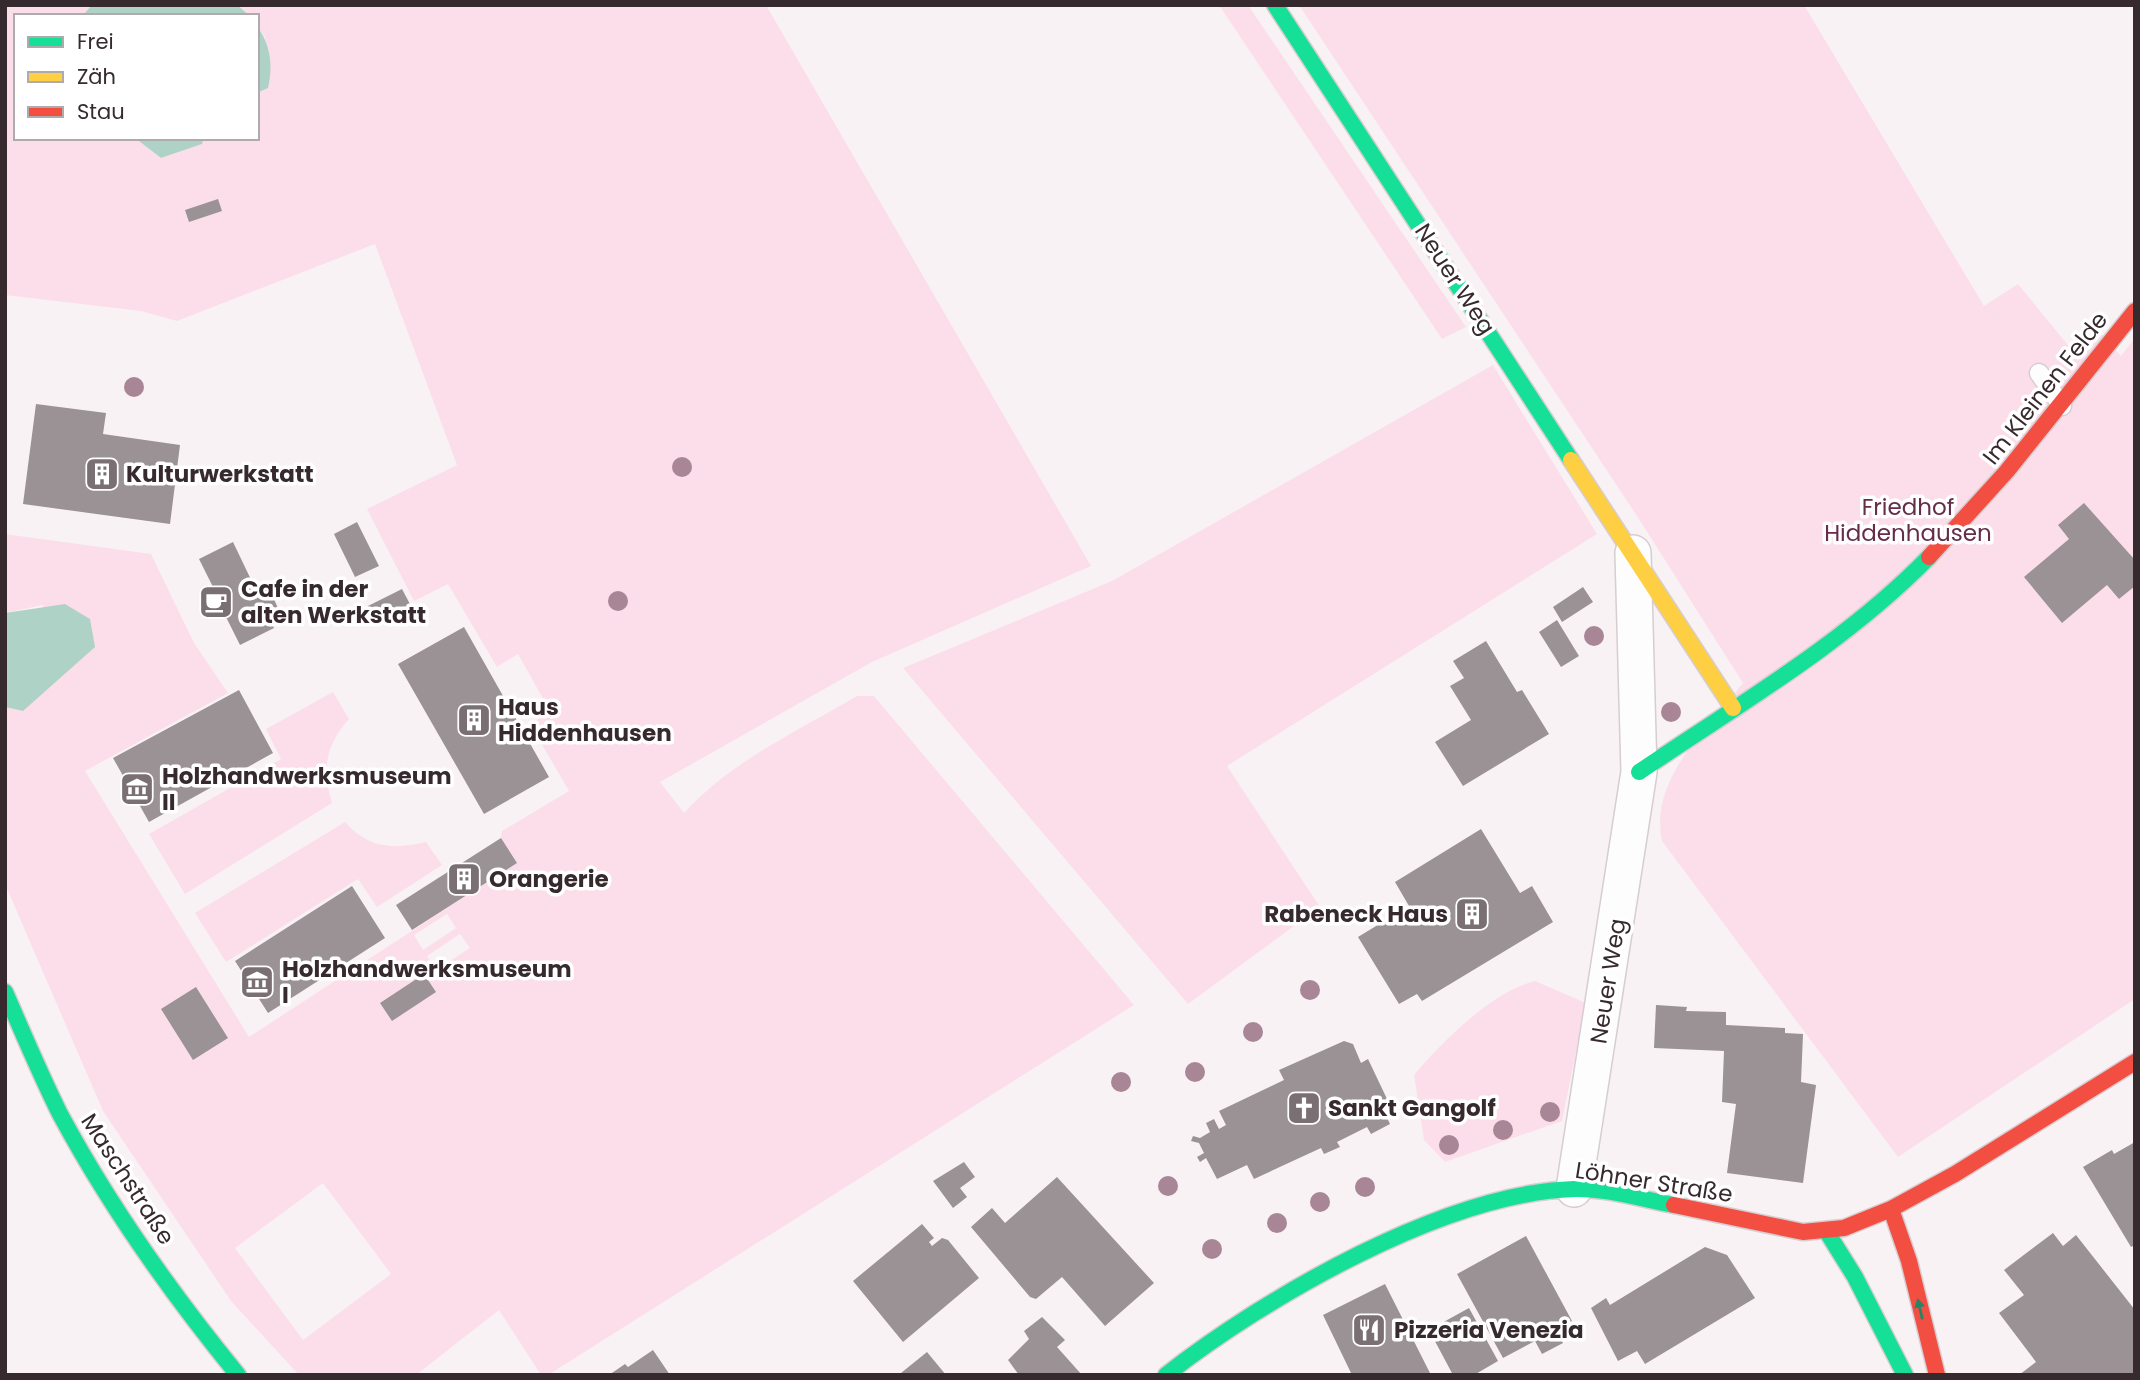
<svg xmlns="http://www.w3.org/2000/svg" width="2140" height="1380" viewBox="0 0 2140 1380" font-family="Poppins,sans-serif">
  <rect width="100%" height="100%" fill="#f9f2f5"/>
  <path fill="#fbdee9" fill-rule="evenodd" d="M5,5H92L82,16H16V138H135L161,158L202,144L204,138H257V93L268,88L265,37L257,26V16H250L237,5H766L1091,566L872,662L660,782L684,813C731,761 798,731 857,696H874L1134,1005L548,1375H541L499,1310L416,1375H299L231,1301L103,1111L5,884V707L23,711L43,605L5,613V534L151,554L194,643L228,693L85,771L249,1037L516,863L501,838L502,831L569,791L530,724L550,711L518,654L497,667L448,584L414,601L367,509L457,465L375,244L177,321L141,311L5,295ZM447,914L456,928L423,950L414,935ZM460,934L470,948L436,970L427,956ZM323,1183L391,1274L303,1340L235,1248Z
    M1219,5H1248L1466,327L1442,339Z
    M1299,5H1804L1984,306L2018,284L2076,355L2096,328L2121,356L2135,338V999L1898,1157L1662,841C1649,779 1707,728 1743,683L1637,516Z
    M1493,365L1597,534L1227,766L1320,907L1188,1004L903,668L1112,581Z
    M333,692L349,719C325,746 322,770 332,803L185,894L149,834L281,759L266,729Z
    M345,822C368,848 393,850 426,842L442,865L377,907L358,879L226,962L195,913Z
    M1535,981L1586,1003L1562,1121L1445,1162L1424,1140L1414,1075C1442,1042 1491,992 1535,981Z"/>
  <path fill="#afd2c7" d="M92,5H237L250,16H82Z
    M257,26C271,45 273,66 268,88L257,93Z
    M135,138H204L202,144L161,158Z
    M65,604L90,619L95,647L23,711L5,707V613Z"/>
  <path fill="#9a9295" d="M218,199L222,211L189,222L185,210Z
    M36,404L106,413L103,434L180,445L170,524L23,504Z
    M2084,503L2135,560V586L2119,599L2107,585L2062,623L2024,577L2069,539L2058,525Z
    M357,522L379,566L355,577L334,534Z
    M233,542L255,588L266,582L283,619L272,624L274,628L240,645L223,611L213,616L204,599L216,593L199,559Z
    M1583,587L1593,602L1562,622L1553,607Z
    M402,589L411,606L377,623L368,606Z
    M1557,620L1579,656L1561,667L1539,632Z
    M464,627L549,777L484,814L398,664Z
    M1486,641L1517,692L1522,690L1549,734L1463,786L1435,742L1471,720L1450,686L1464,678L1453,661Z
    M239,690L273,753L149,822L113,758Z
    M1481,829L1520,893L1532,886L1553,922L1422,1001L1417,994L1399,1004L1358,937L1409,906L1395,882Z
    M501,838L517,863L412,930L396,905Z
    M352,886L385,938L268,1013L235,961Z
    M424,974L436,992L392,1021L380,1003Z
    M196,987L228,1038L193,1060L161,1009Z
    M1656,1005L1687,1007L1686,1011L1726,1012V1025L1785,1028V1033L1803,1034L1801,1082L1816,1085L1803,1183L1727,1173L1736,1104L1722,1102L1724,1051L1654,1048Z
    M1344,1041L1353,1044L1361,1063L1368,1059L1388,1101L1381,1105L1390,1124L1371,1134L1367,1127L1337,1142L1340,1147L1324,1154L1321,1148L1254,1179L1247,1165L1217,1179L1206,1158L1200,1162L1197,1157L1204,1153L1199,1143L1191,1141L1193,1136L1200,1138L1210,1132L1206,1123L1214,1119L1219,1129L1226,1125L1219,1111L1284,1080L1279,1070Z
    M2135,1142V1245L2131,1247L2083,1167L2112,1150L2114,1154Z
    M964,1162L975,1177L960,1188L967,1197L953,1208L933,1181Z
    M1057,1177L1154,1283L1105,1326L1062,1277L1036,1299L1030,1297L971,1227L992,1208L1005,1223Z
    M922,1224L934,1238L929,1242L932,1246L942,1238L948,1240L979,1278L903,1342L853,1281Z
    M2053,1233L2063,1246L2076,1235L2135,1310V1375H2019L2036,1362L1999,1313L2024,1295L2004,1270Z
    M1526,1236L1572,1321L1556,1330L1563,1343L1542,1354L1535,1341L1503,1358L1457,1274Z
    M1705,1247L1727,1255L1755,1298L1645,1364L1637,1351L1618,1361L1591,1308L1606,1298L1610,1305Z
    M1385,1284L1431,1375H1352L1323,1315Z
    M1469,1308L1498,1361L1474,1375H1453L1429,1330Z
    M1042,1317L1065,1340L1057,1347L1082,1375H1019L1008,1360L1029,1339L1024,1331Z
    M653,1350L670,1375H609L625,1364L628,1367Z
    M927,1352L946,1375H902L901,1373Z"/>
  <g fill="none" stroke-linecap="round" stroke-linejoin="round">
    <g stroke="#d6cdd1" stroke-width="21">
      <path id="lane" d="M2039,373L2062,406"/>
    </g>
    <g stroke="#d6cdd1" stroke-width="38">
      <path id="street" d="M1574,1189L1639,772L1633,553"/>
    </g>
    <g stroke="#d6cdd1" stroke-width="19">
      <path id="fast" d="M1275,5L1571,460
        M1639,772C1738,705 1845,643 1929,557
        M5,992C23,1033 40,1074 60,1114C110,1207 171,1293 238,1375
        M1827,1232L1855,1277L1905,1375
        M1166,1375C1266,1297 1445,1193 1574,1189C1607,1188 1641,1199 1674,1205"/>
    </g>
    <g stroke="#d6cdd1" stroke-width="19">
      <path id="slow" d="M1571,460L1733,708"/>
    </g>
    <g stroke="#d6cdd1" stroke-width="19">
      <path id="jam" d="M1929,557L2007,471L2135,311
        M1674,1205L1803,1232L1844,1228L1891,1209L1955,1174L2135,1062
        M1891,1209L1909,1261L1937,1375"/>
    </g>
    <use href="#lane" stroke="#fefdfe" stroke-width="18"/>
    <use href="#street" stroke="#fefdfe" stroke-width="35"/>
    <use href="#fast" stroke="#16e098" stroke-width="16"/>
    <use href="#slow" stroke="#ffcf43" stroke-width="16"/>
    <use href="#jam" stroke="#f24e42" stroke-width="16"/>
  </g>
  <g fill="#a88696">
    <circle cx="134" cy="387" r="10"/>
    <circle cx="682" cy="467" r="10"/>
    <circle cx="618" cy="601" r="10"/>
    <circle cx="1594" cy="636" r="10"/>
    <circle cx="1671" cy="712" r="10"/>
    <circle cx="1310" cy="990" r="10"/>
    <circle cx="1253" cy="1032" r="10"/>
    <circle cx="1195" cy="1072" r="10"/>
    <circle cx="1121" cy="1082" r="10"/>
    <circle cx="1550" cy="1112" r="10"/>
    <circle cx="1503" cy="1130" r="10"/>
    <circle cx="1449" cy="1145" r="10"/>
    <circle cx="1168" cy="1186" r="10"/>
    <circle cx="1365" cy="1187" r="10"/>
    <circle cx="1320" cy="1202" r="10"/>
    <circle cx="1277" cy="1223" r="10"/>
    <circle cx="1212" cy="1249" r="10"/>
  </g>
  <defs><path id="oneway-solid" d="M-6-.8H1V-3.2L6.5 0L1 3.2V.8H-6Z" transform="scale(1.75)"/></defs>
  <use fill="#268564" href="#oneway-solid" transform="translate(1920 1309) rotate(-103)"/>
  <defs>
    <g id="building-square" transform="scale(1.75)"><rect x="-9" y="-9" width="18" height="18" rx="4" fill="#7a7074" stroke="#fff"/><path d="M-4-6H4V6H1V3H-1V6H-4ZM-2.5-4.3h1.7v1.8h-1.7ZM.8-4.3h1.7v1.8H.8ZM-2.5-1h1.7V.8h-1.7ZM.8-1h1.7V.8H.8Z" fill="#fff"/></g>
    <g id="cafe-square" transform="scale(1.75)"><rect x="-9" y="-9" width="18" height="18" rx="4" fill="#7a7074" stroke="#fff"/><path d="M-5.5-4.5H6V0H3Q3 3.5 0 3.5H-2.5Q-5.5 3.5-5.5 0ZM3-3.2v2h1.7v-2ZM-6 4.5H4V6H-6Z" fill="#fff"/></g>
    <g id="museum-square" transform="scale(1.75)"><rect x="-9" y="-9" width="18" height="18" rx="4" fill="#7a7074" stroke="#fff"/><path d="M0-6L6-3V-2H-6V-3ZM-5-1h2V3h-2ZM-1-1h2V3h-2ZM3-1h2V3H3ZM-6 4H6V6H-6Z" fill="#fff"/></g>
    <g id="church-square" transform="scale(1.75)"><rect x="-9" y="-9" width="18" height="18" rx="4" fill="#7a7074" stroke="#fff"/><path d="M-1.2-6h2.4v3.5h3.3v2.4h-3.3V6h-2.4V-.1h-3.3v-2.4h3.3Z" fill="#fff"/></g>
    <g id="restaurant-square" transform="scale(1.75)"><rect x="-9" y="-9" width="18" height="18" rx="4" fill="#7a7074" stroke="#fff"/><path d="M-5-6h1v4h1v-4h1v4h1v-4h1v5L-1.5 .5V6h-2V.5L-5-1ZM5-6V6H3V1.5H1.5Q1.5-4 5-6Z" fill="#fff"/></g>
  </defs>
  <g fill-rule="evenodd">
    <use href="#building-square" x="102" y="474"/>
    <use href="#cafe-square" x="216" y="602"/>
    <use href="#building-square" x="474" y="720"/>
    <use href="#museum-square" x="137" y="789"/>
    <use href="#building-square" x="464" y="879"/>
    <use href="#building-square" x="1472" y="914"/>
    <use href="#museum-square" x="257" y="982"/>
    <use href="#church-square" x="1304" y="1108"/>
    <use href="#restaurant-square" x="1369" y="1330"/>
  </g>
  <g text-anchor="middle" stroke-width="7" stroke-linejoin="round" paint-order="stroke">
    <g font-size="23" fill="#362a2f" stroke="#fff">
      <text transform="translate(1455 279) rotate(57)" y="8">Neuer Weg</text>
      <text transform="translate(2045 388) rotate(-52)" y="8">Im Kleinen Felde</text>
      <text transform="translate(1608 981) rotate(-81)" y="8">Neuer Weg</text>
      <text transform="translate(128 1179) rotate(57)" y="8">Maschstraße</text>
      <text transform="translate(1654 1182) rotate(9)" y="8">Löhner Straße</text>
    </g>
    <g font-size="23" font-weight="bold" fill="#362a2f" stroke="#fff" text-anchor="start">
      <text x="126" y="482">Kulturwerkstatt</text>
      <text x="241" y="597">Cafe in der<tspan x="241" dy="26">alten Werkstatt</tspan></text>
      <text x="498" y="715">Haus<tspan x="498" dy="26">Hiddenhausen</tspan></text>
      <text x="162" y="784">Holzhandwerksmuseum<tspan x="162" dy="26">II</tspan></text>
      <text x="489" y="887">Orangerie</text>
      <text x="1448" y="922" text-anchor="end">Rabeneck Haus</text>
      <text x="282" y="977">Holzhandwerksmuseum<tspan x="282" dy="26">I</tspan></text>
      <text x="1328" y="1116">Sankt Gangolf</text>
      <text x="1394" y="1338">Pizzeria Venezia</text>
    </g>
    <g font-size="23" fill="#662d49" stroke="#fff">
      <text x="1908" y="515">Friedhof<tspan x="1908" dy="26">Hiddenhausen</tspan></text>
    </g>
  </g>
  <rect width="2140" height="1380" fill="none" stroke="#362a2f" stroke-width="14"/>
  <rect x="14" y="14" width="245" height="126" fill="#ffffff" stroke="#afaaac" stroke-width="2"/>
  <rect x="28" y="37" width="35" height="10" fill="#16e098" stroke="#afaaac" stroke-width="2"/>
  <text x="77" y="49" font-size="21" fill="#362a2f">Frei</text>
  <rect x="28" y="72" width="35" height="10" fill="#ffcf43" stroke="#afaaac" stroke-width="2"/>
  <text x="77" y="84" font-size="21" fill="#362a2f">Zäh</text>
  <rect x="28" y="107" width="35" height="10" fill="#f24e42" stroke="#afaaac" stroke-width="2"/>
  <text x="77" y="119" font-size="21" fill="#362a2f">Stau</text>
</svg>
